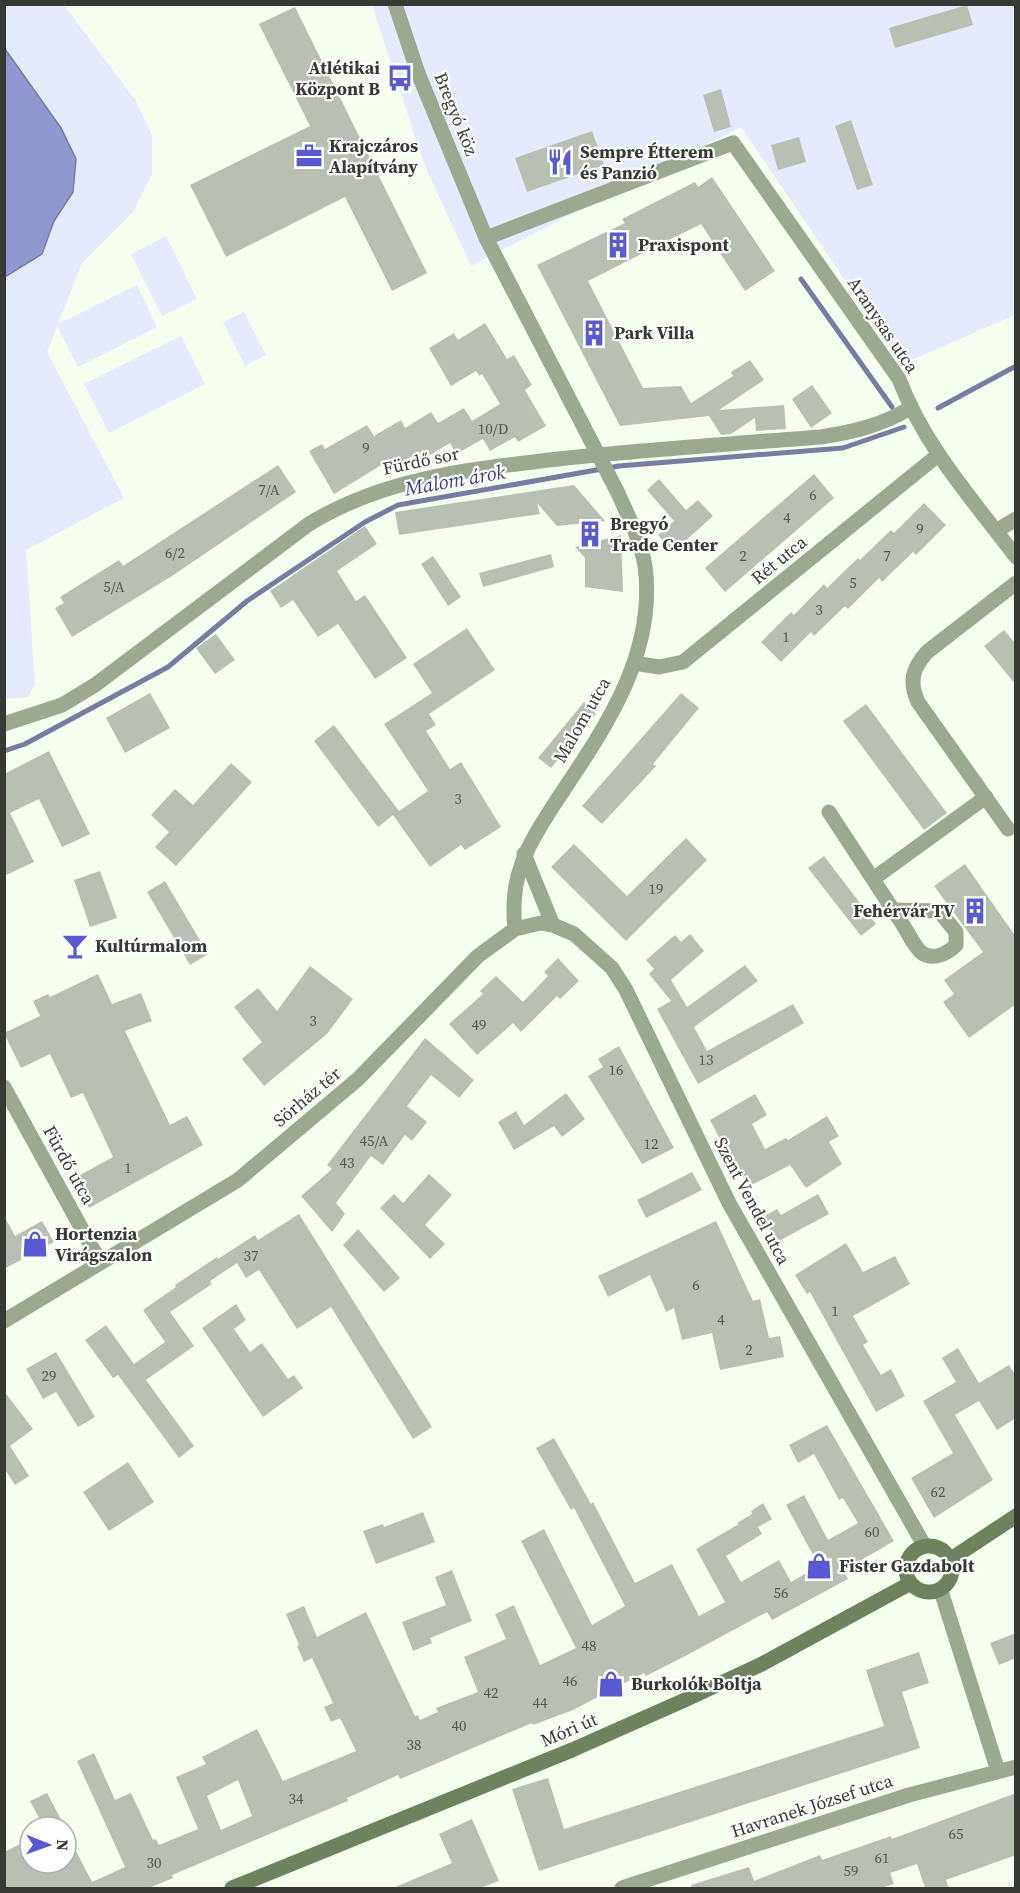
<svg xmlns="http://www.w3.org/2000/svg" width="1020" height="1893" viewBox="0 0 1020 1893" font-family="'Source Serif 4',serif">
  <rect width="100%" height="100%" fill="#f6fef0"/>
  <path fill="#e6eafd" d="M5,5H64L136,101L152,136V174L133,212L82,263L58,324L137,285L157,327L78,367L57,326L47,352L124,498L26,550L35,684L28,697L5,699V277L42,253L54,221L73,192L61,128L5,49Z
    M372,5H1015V315L902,364L741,127L471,266L424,164Z
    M166,236L197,299L162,316L131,254Z
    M244,312L266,355L245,366L223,322Z
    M181,336L205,384L109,433L84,384Z"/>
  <path fill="#9198d1" stroke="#767ca2" stroke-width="1.5" d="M5,49L61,128L76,159L73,192L54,221L42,254L5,277Z"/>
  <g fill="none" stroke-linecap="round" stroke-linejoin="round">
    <path stroke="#767ca2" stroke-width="5" d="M801,279L892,407
      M938,408L1016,366
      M4,751L25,744L168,667L247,601L365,522L398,505L619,466L843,448L904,427"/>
  </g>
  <path fill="#b8bfb3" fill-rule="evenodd" d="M967,5L973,25L895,48L889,28Z
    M295,7L427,273L392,291L345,197L226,257L190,185L310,126L259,24Z
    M721,89L731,127L714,132L703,95Z
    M851,120L873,185L857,190L835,126Z
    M592,131L604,165L527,192L515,158Z
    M799,137L806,162L778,170L771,145Z
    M712,177L775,271L745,291L701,224L588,281L643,388L681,386L691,403L733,376L731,372L750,360L764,380L719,410L784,405L786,429L756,431L755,418L731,434L721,435L709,416L620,426L537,265L625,223L622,219L695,182L698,187Z
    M485,323L507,359L514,355L532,385L525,390L546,426L518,442L515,437L490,451L483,439L456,454L450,443L423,459L419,452L392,468L388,461L334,494L309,451L322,444L325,449L367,425L374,436L401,420L405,428L431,412L438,423L464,408L472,421L500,404L482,374L479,376L476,371L451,386L429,348L454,333L458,340Z
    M812,385L832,413L811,428L792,399Z
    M278,465L296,492L172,576L72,637L55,608L64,603L60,597L119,560L123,566Z
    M814,474L834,498L725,592L705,568Z
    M659,479L686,510L698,500L713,516L673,552L658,535L674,521L647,490Z
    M574,485L605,521L557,526L537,503L540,514L399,535L395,512Z
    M924,503L946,525L916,555L913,552L882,582L879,578L848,609L845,606L814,636L811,632L781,662L761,642L791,612L794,615L824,584L827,588L858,558L860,560L891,530L894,533Z
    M365,526L377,544L337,571L356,601L365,595L407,658L375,679L338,624L318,637L293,600L281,608L270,591Z
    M621,535L623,592L585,587V558L575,547Z
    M551,554L554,567L483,587L479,573Z
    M433,556L461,597L448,606L421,564Z
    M467,628L495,670L429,714L436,725L426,731L450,769L461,762L501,827L465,850L461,845L430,867L393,815L378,827L314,741L334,725L399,811L428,791L384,724L432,693L413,664Z
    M1004,630L1016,644V685L984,646Z
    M216,634L235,660L215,674L196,648Z
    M150,693L170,728L125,753L106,718Z
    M681,693L699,708L653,764L656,766L602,824L582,806Z
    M584,702L596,714L551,768L538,758Z
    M866,704L947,813L924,830L843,721Z
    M49,751L90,834L62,847L39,799L10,813L34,862L4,876V774Z
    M231,763L252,782L176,866L155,847L169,832L151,815L175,789L193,805Z
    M686,838L707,860L626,941L551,867L574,844L627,896Z
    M824,856L876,924L861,936L808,868Z
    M965,864L1016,937V1004L969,1038L943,1002L954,994L944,980L983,952L934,886Z
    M100,871L117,918L90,927L74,880Z
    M165,881L208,954L190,965L147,892Z
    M690,934L704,951L671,980L687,1007L745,965L758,981L694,1027L707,1051L793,1004L804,1023L698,1084L657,1009L671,1001L649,974L654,969L646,960L675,935L681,942Z
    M558,958L579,981L560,999L557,996L521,1032L513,1023L477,1055L449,1024L483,994L480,991L496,976L523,1002L548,976L544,972Z
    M310,966L353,999L327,1034L264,1086L242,1059L262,1042L234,1007L258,988L277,1011Z
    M98,974L112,1004L141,993L152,1021L125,1031L170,1125L187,1116L203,1145L89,1208L73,1179L113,1157L83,1093L71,1098L50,1054L21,1068L4,1033L40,1016L33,1001L48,994L50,997Z
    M425,1038L474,1080L459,1098L431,1075L407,1106L427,1122L412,1141L405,1135L383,1165L371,1156L336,1203L345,1214L332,1232L301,1196L332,1169L327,1165Z
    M619,1046L674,1148L642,1164L588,1076L603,1067L598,1059Z
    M566,1093L585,1119L562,1137L554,1126L514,1150L498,1122L516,1111L524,1125Z
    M755,1094L767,1115L752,1124L765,1149L786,1138L788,1140L827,1116L839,1136L829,1142L842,1164L806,1188L790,1165L748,1187L724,1140L721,1141L710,1120Z
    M692,1172L702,1190L646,1218L637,1200Z
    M429,1174L452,1195L425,1225L445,1244L430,1259L380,1208L394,1194L403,1203Z
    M818,1194L829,1214L777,1242L763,1217L777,1209L781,1215Z
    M299,1214L432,1427L413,1439L331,1307L297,1329L259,1270L246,1278L237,1263L210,1281L212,1284L170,1312L194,1346L146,1380L194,1446L179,1458L118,1375L113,1378L85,1340L106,1325L134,1364L165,1342L143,1310L176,1287L175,1285L217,1257L218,1259L255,1235L258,1240Z
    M4,1216L15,1236L42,1221L54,1242L4,1269Z
    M716,1221L753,1301L760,1299L769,1338L780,1336L784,1357L720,1370L712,1333L682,1340L674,1308L666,1312L650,1275L608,1297L598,1276Z
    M358,1229L400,1278L384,1292L343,1245Z
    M846,1243L863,1272L895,1256L910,1284L853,1316L868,1342L863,1345L881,1375L891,1369L905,1396L876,1412L810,1292L807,1294L795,1275Z
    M236,1304L246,1320L234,1329L250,1352L262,1343L288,1379L294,1375L303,1388L263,1417L202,1328Z
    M958,1348L979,1383L1009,1365L1016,1376V1418L997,1430L979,1401L955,1415L993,1480L934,1518L911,1478L953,1453L923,1401L956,1382L942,1358Z
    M56,1352L95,1417L78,1427L56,1392L43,1399L26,1369Z
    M4,1391L33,1429L10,1446L29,1476L15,1485L4,1468Z
    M827,1425L894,1541L844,1570L848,1579L772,1620L767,1612L689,1654L646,1676L644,1673L573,1710L533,1725L532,1723L400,1779L398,1775L347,1798L348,1801L172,1875L173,1878L149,1888H4V1852L30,1839V1863H66V1832L92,1882L125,1867L77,1761L94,1753L115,1800L131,1793L153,1840L156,1839L159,1845L198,1829L176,1777L206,1764L202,1757L257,1729L283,1781L356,1751L340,1718L331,1722L324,1707L333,1703L312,1658L304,1662L297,1646L299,1645L286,1614L304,1606L317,1637L366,1612L415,1716L418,1715L420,1720L438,1712L436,1708L478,1692L464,1657L506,1639L495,1614L514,1605L540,1665L576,1648L521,1541L544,1529L592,1625L625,1606L574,1508L571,1510L536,1448L554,1438L591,1504L593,1502L635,1583L672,1564L699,1616L725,1602L696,1549L739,1524L737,1523L752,1514L751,1511L763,1503L772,1519L758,1527L762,1534L726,1556L741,1582L779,1560L791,1582L819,1566L786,1505L804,1495L828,1540L858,1523L843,1498L839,1500L814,1454L798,1463L789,1445ZM238,1780L252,1816L221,1830L207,1796Z
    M128,1462L154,1502L109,1531L83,1492Z
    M423,1512L435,1542L376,1564L363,1531L383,1524L384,1527Z
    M452,1570L472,1621L430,1638L432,1643L413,1651L402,1622L446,1605L435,1577Z
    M1016,1633V1658L999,1665L990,1643Z
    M919,1652L929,1683L902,1692L920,1748L539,1871L512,1789L548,1778L564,1829L884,1726L866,1670Z
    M47,1793L65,1827H44L30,1801Z
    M1016,1793V1855L946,1880L949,1888H925L917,1864L890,1873L894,1884L881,1888H691V1885L749,1867L754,1881L820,1855L822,1860L891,1836L892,1839Z
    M472,1819L499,1881L480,1888H393L452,1863L439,1834Z"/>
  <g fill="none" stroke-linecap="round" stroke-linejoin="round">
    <path stroke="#9ca991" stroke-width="15" d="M395,4L418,73L486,238L618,493C628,516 641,541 645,566C657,657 602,732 555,803C527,847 509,875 515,929
      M486,238L733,143L899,379C924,446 973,500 1016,557
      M996,531L1016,519
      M634,663L659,667L683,662L938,455
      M4,724L62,705L95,685L309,524C382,479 465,470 549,460C639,450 730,444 821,437C853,432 883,425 910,408
      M829,812C853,849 877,885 901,922C907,930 914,947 922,953C934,961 948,953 956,945V932L939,911L894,910
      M1008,829L918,702C909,682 912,669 927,652L1016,583
      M524,854L553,925
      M873,879L986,797
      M4,1087L100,1262
      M4,1321L238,1180L358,1079L478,956L515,929L541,923L553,925L574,934L612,968L626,990L729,1203L924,1545
      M941,1591L998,1771
      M622,1888L909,1795L1016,1767"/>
    <path stroke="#6f825e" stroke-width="15" d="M906 1569a23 23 0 1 1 46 0a23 23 0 1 1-46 0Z
      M951,1559L1016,1516
      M232,1888L572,1750L687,1699L762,1664L909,1584"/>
  </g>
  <defs>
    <g id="bus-bare" transform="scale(2.07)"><path d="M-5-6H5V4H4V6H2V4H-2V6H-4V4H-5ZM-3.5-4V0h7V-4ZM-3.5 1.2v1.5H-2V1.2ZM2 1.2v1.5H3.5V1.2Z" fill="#5959d1" stroke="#fff" stroke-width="2.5" paint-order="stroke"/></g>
    <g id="office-bare" transform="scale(2.07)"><path d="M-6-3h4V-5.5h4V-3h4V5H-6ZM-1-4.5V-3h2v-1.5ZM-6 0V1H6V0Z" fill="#5959d1" stroke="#fff" stroke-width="2.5" paint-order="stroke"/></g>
    <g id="restaurant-bare" transform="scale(2.07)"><path d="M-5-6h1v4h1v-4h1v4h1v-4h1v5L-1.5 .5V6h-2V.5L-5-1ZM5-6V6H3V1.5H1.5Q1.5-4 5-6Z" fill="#5959d1" stroke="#fff" stroke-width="2.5" paint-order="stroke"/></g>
    <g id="building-bare" transform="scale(2.07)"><path d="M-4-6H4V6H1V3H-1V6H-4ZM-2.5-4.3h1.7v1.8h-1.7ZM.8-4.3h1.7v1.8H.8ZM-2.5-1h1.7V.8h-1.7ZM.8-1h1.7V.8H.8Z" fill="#5959d1" stroke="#fff" stroke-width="2.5" paint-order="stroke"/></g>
    <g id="bar-bare" transform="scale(2.07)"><path d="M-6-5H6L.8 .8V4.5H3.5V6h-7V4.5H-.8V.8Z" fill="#5959d1" stroke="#fff" stroke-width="2.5" paint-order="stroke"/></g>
    <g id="shop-bare" transform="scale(2.07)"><path d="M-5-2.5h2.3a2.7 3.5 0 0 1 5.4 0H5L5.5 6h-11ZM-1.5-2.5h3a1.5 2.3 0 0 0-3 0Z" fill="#5959d1" stroke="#fff" stroke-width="2.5" paint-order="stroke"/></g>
  </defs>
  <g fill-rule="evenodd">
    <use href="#bus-bare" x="400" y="78"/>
    <use href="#office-bare" x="309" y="156"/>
    <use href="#restaurant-bare" x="560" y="162"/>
    <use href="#building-bare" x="618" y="245"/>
    <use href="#building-bare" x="594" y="333"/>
    <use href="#building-bare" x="590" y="534"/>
    <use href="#building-bare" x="975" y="911"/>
    <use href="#bar-bare" x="75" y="946"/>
    <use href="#shop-bare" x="35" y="1244"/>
    <use href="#shop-bare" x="819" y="1566"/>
    <use href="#shop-bare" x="611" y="1684"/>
  </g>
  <g text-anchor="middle" stroke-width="4.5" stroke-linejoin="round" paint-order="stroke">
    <g font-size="15" fill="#565a54">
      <text x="493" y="434">10/D</text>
      <text x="366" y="453">9</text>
      <text x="269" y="495">7/A</text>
      <text x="813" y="500">6</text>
      <text x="787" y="523">4</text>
      <text x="920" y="534">9</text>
      <text x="175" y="558">6/2</text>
      <text x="743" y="561">2</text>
      <text x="887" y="561">7</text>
      <text x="853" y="588">5</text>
      <text x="114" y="592">5/A</text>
      <text x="819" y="615">3</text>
      <text x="786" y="642">1</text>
      <text x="458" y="804">3</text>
      <text x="656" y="894">19</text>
      <text x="313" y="1026">3</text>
      <text x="479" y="1030">49</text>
      <text x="706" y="1065">13</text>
      <text x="616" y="1075">16</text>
      <text x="374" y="1146">45/A</text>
      <text x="651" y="1149">12</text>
      <text x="347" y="1168">43</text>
      <text x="128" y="1173">1</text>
      <text x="251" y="1261">37</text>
      <text x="696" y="1290">6</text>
      <text x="835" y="1316">1</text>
      <text x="721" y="1325">4</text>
      <text x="749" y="1355">2</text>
      <text x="49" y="1381">29</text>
      <text x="938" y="1497">62</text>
      <text x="872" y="1537">60</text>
      <text x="781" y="1598">56</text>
      <text x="589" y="1651">48</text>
      <text x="570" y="1686">46</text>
      <text x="491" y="1698">42</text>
      <text x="540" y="1708">44</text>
      <text x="459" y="1731">40</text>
      <text x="414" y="1750">38</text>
      <text x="296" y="1804">34</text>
      <text x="956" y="1839">65</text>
      <text x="882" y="1863">61</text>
      <text x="154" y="1868">30</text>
      <text x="851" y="1876">59</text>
    </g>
    <g font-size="18" font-weight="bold" fill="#363934" stroke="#fff" text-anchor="start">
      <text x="380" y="74" text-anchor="end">Atlétikai<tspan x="380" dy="21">Központ B</tspan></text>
      <text x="329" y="152">Krajczáros<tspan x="329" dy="21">Alapítvány</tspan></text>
      <text x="580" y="158">Sempre Étterem<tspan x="580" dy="21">és Panzió</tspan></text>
      <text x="638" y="251">Praxispont</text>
      <text x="614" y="339">Park Villa</text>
      <text x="610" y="530">Bregyó<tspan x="610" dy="21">Trade Center</tspan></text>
      <text x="955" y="917" text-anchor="end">Fehérvár TV</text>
      <text x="95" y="952">Kultúrmalom</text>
      <text x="55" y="1240">Hortenzia<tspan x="55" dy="21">Virágszalon</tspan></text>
      <text x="839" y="1572">Fister Gazdabolt</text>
      <text x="631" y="1690">Burkolók Boltja</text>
    </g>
    <g font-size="18" fill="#363934" stroke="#fff">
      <text transform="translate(456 114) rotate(68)" y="6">Bregyó köz</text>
      <text transform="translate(883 325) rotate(56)" y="6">Aranysas utca</text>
      <text transform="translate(421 461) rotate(-12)" y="6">Fürdő sor</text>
      <text transform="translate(779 560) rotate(-39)" y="6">Rét utca</text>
      <text transform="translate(582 720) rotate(-60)" y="6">Malom utca</text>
      <text transform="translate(307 1097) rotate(-40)" y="6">Sörház tér</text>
      <text transform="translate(69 1165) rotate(61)" y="6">Fürdő utca</text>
      <text transform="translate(752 1201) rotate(62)" y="6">Szent Vendel utca</text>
      <text transform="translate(569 1730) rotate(-23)" y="6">Móri út</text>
      <text transform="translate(812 1806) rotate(-18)" y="6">Havranek József utca</text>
    </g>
    <g font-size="20" font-style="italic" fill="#3c3e83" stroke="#fff">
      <text transform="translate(455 480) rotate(-10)" y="7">Malom árok</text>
    </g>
  </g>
  <rect width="1020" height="1893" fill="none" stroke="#363934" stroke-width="12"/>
  <g transform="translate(48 1845) rotate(91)"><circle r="28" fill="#ffffff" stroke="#afb0ae" stroke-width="1.5"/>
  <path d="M0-4.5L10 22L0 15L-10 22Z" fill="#5959d1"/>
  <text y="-9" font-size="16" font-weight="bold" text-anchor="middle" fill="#363934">N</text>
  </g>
</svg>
